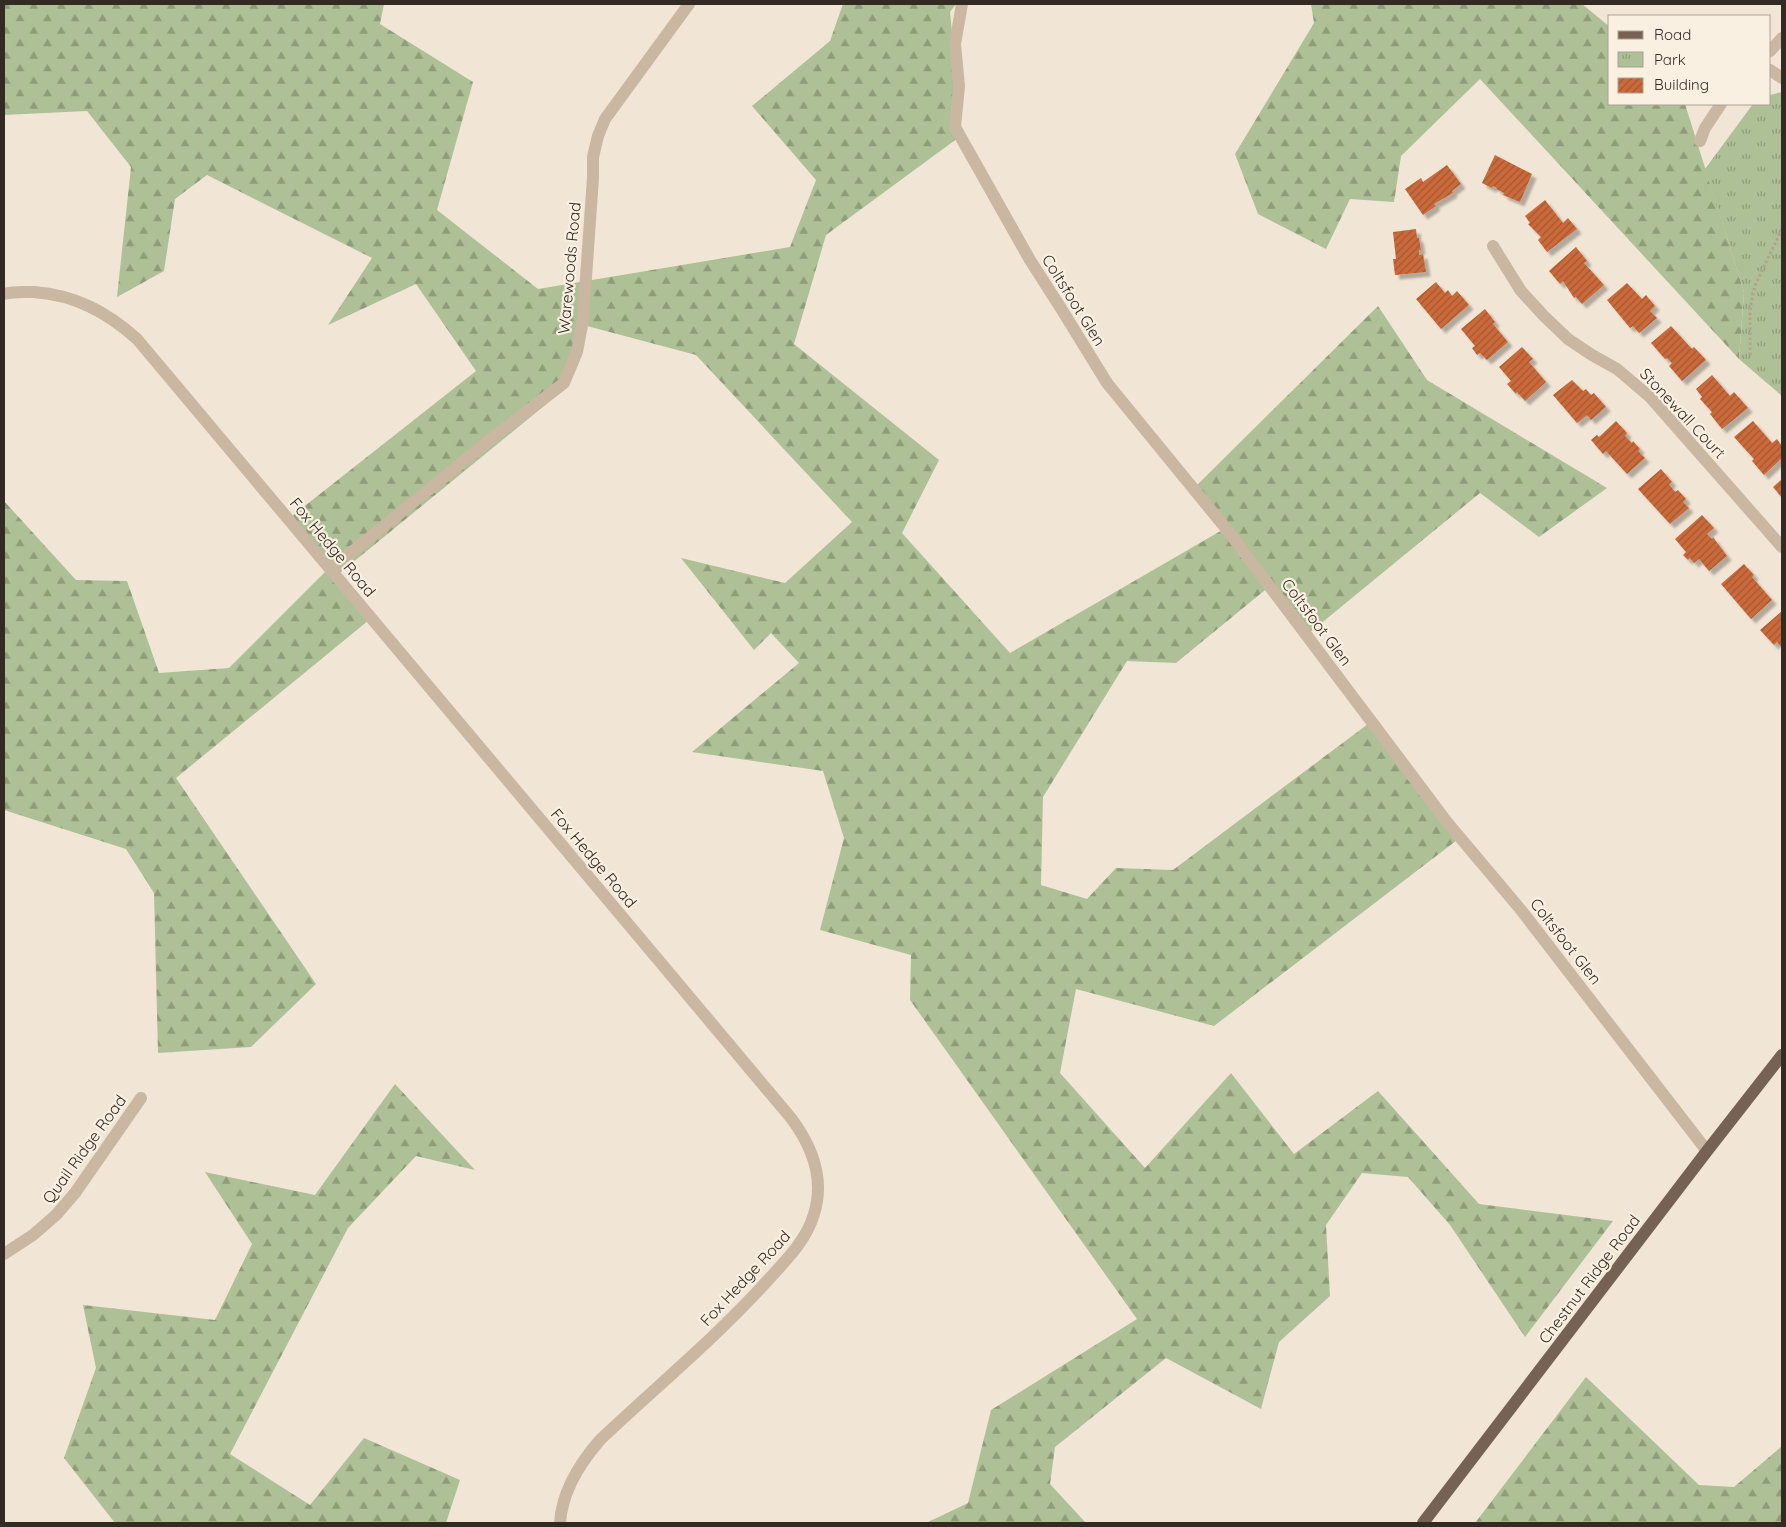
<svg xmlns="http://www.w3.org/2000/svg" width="1786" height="1527" viewBox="0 0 1786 1527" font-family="Quicksand,sans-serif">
  <defs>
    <pattern id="forest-firs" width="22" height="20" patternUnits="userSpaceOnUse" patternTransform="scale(1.25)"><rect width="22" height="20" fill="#aec095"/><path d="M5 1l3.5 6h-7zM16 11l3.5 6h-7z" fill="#8e9c79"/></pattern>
    <pattern id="park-tufts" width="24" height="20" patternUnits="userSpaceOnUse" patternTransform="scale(1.25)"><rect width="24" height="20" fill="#aec095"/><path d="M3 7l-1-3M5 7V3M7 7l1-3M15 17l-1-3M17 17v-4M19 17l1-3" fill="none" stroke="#8e9c79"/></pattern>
    <pattern id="building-hatch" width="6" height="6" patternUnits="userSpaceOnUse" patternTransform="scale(1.25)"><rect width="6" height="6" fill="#ca6a3a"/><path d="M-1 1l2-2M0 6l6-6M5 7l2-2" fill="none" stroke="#a55731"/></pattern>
    <filter id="shadow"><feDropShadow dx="4.5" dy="4.5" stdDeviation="1" flood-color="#0004"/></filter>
  </defs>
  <rect width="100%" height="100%" fill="#f1e6d5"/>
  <path fill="url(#forest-firs)" d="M4,4H384L380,24L473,82L437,210L538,289L790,247L816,180L752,106L830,41L843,4H956L950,12L962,135L826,235L794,344L939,460L902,533L1010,653L1224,529L1193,489L1378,306L1427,380L1607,488L1539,537L1480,493L1308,634L1270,586L1176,663L1127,661L1043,797L1041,885L1087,899L1116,868L1173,870L1376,718L1461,837L1214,1026L1076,989L1060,1073L1145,1168L1231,1073L1294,1154L1378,1091L1479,1204L1613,1221L1525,1337L1450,1225L1408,1177L1362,1173L1326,1225L1330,1296L1279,1342L1261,1409L1166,1358L1055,1447L1050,1484L1086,1523H926L968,1503L991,1410L1137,1319L910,1000L911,955L820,930L844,838L823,771L692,752L799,663L771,633L754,650L681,558L785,583L852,522L696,355L587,326L550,401L335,577L369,620L176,778L316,984L251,1047L158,1053L154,893L126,849L4,810V501L76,580L127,581L159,673L229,668L328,569L287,520L476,371L416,284L328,325L372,258L207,175L175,199L164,271L117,297L131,167L87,111L4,115Z
    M1311,4H1582L1610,27V104H1685L1744,292L1739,359L1480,79L1401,156L1394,202L1350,199L1326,249L1258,214L1235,154L1314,23Z
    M395,1084L475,1170L416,1156L348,1228L230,1454L310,1505L364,1438L460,1480L446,1523H115L64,1458L96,1368L83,1305L215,1320L252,1244L205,1172L315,1195Z
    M1586,1377L1699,1485L1734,1487L1782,1446V1523H1475Z"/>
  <path fill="url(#park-tufts)" d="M1782,92V396L1739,359L1744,292L1705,169L1753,104H1770V95Z"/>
  <path fill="url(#building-hatch)" filter="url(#shadow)" d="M1495,155L1532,174L1520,202L1503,195L1504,193L1496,189L1497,188L1493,186L1492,188L1482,183Z
    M1447,165L1461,184L1452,191L1453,193L1434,204L1436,206L1423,215L1405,189L1421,178L1423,182Z
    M1545,200L1563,223L1568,218L1577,229L1547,252L1538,240L1541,237L1528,224L1530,223L1525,216Z
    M1416,229L1417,238H1419L1421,250H1419V255L1423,254L1426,272L1395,275L1393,259H1396L1393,232Z
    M1576,247L1587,261L1584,263L1604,285L1582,304L1576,297L1574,298L1563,281L1560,284L1549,271Z
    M1436,282L1445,293L1448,290L1452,296L1457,291L1469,305L1441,329L1416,299Z
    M1627,283L1642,299L1646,295L1655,306L1650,311L1657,318L1639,333L1633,326L1630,328L1607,300Z
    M1485,309L1495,322L1493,324L1508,342L1487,360L1480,353L1477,355L1472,348L1475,346L1461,329Z
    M1671,326L1692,349L1694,347L1706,360L1682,381L1669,366L1672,363L1667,358L1665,359L1651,343Z
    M1522,347L1533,359L1529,362L1546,382L1525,401L1517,392L1516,394L1507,384L1511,381L1499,367Z
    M1712,375L1730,396L1734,392L1748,408L1722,429L1710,414L1712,412L1700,399L1702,397L1696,389Z
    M1572,380L1583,391L1586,389L1591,395L1594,393L1606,407L1591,420L1587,415L1577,423L1553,395Z
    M1616,421L1627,433L1625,436L1632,443L1633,441L1640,449L1638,451L1645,458L1627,474L1606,451L1603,454L1591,440L1597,435L1599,437Z
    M1753,421L1772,443L1777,439L1782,446V458L1764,475L1752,461L1754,459L1734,437Z
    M1661,469L1672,482L1669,484L1675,492L1678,490L1686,499L1683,502L1689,508L1670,524L1638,489Z
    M1782,479V498L1773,487Z
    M1702,515L1714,528L1707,534L1712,539L1713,537L1727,556L1709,571L1699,559L1694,563L1690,558L1688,560L1683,555L1686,552L1675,539Z
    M1744,564L1754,575L1752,577L1772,600L1751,619L1721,584Z
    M1782,611V648L1777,642L1774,645L1760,630Z"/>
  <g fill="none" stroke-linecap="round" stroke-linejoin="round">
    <path stroke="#b5a18b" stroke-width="3" stroke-dasharray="2.5 2.5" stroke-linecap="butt" d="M1750,355V311L1753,293L1756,283L1782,229"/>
    <path stroke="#c9b7a1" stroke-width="12" d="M962,4L955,44L959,86L955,127L1030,260L1062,310L1107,383L1228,531L1447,822L1521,910L1707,1151
      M1770,51L1782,38
      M1770,70L1782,78
      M1700,141L1705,128L1721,104
      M1493,246L1521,291L1544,316L1568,339L1592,355L1617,369L1650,397L1782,547
      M4,294C14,291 25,292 34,292C75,295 107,312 137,339L791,1118C812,1146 825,1179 814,1214C806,1241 787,1259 769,1279C717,1337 657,1386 600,1440C580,1463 562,1491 560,1523
      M331,569L486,443L564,383L577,352L583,320L593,178V157L598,136L605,119L689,4
      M4,1254L33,1235L56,1215L75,1193L141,1098"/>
    <path stroke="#766254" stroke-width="12" d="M1423,1523L1707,1151L1782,1055"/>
  </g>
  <g text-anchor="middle" stroke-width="4.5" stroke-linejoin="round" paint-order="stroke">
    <g font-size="16" fill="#332a24" stroke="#f9f0e1">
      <text transform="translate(569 268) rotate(-85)" y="6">Warewoods Road</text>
      <text transform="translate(1074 300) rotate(58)" y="6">Coltsfoot Glen</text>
      <text transform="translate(1683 413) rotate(47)" y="6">Stonewall Court</text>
      <text transform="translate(333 547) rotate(50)" y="6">Fox Hedge Road</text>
      <text transform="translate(1317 622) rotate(53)" y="6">Coltsfoot Glen</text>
      <text transform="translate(594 858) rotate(50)" y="6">Fox Hedge Road</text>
      <text transform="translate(1566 941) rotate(52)" y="6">Coltsfoot Glen</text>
      <text transform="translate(84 1149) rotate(-54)" y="6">Quail Ridge Road</text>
      <text transform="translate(745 1278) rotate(-47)" y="6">Fox Hedge Road</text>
      <text transform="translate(1589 1279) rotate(-53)" y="6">Chestnut Ridge Road</text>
    </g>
  </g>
  <rect width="1786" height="1527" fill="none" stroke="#332a24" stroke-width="10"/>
  <rect x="1608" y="15" width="162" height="90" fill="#f9f0e1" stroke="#aaa195"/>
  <rect x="1618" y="31" width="25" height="8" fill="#766254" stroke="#aaa195"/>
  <text x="1654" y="40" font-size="15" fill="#332a24">Road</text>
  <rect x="1618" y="52" width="25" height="15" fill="url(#park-tufts)" stroke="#aaa195"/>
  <text x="1654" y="65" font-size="15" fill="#332a24">Park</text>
  <rect x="1618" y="78" width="25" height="15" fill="url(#building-hatch)" stroke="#aaa195"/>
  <text x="1654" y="90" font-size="15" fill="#332a24">Building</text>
</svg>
